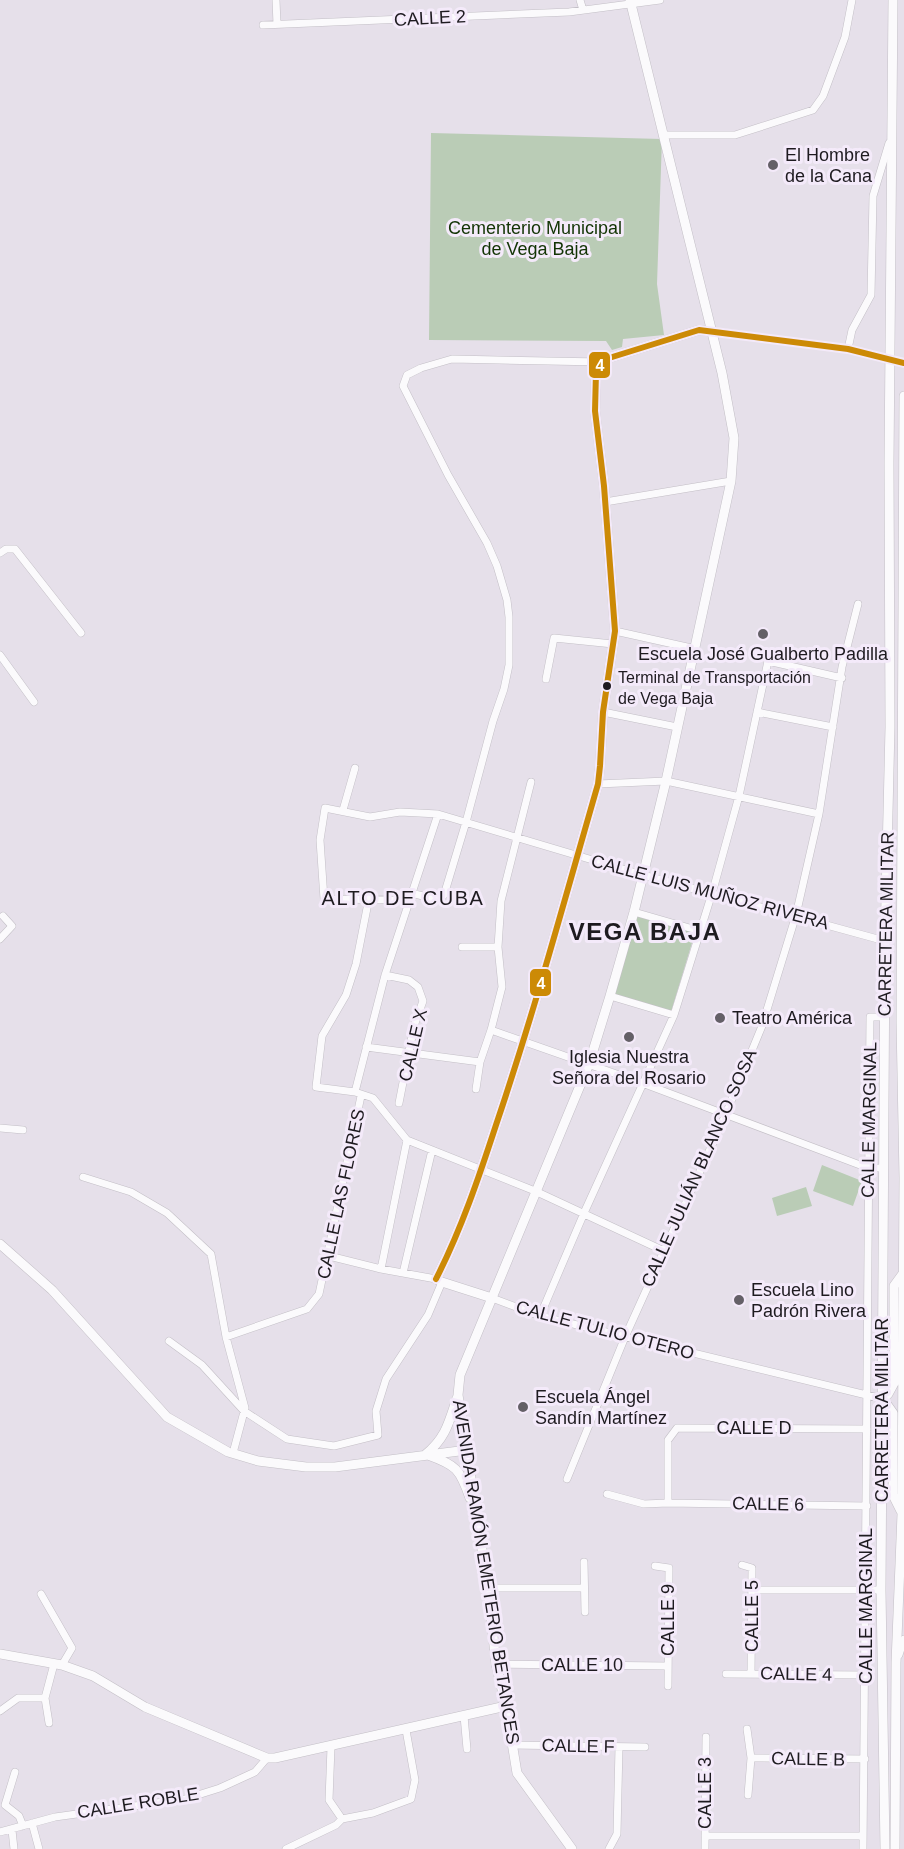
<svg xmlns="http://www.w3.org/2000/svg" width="904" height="1849" viewBox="0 0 904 1849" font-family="Helvetica,sans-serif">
  <rect width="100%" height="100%" fill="#e6e0ea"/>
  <path fill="#baccb6" d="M431,133L662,139L657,284L664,335L623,339L622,347L612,350L606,341L429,340Z
    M636,915L695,933L671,1012L611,994Z
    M822,1165L862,1181L853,1206L813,1191Z
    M806,1187L812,1206L777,1216L772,1198Z"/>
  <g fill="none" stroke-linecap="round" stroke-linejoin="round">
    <g stroke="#c3bfc6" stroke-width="8">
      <path id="street" d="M276,0L277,24
        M580,0L583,10
        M263,25L569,12L660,0
        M664,135H735L813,110L823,96L845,37L852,0
        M711,331L848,349L904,363
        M848,349L852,330L871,295L873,196L889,143
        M605,502L731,481
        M0,553L6,549H15L81,633
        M615,631L696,649
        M0,655L34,702
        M546,679L554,638L613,644
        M603,712L677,727
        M757,712L833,727
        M598,784L666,781L819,814
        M343,810L355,768
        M411,893L439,900L444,895L466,822L493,721L504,689L509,665V617L507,600L497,566L487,543L448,475L403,386L407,375L421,368L452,359L601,362
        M369,898L356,964L346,995L322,1036L316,1087L355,1092L373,1098L407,1140L535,1191L664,1251
        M409,900L324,899L320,840L325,808L370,817L400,812L438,814L643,875L885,941
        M634,912L700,931
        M0,939L12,926L3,916
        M462,947H498
        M385,975L409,980L418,987L423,1001L414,1026L399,1103
        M610,996L674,1015
        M491,1030L642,1083L868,1168H884
        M366,1047L480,1062
        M476,1089L480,1062L491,1030L502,987L498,947L501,901L531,782
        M355,1092L385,975L438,814
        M0,1128L23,1130
        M83,1177L131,1192L167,1213L211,1254L226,1337L245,1408L233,1453
        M329,1256L381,1269L436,1279
        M381,1269L407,1140
        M403,1273L432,1150
        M492,1298L540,1316L883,1399
        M540,1316L584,1213L674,1015L713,890L739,796L768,661L842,678
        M226,1337L307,1309L319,1294L361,1096
        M169,1341L202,1365L244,1411L287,1439L334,1446L378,1435L376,1411L386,1379L428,1315L442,1282
        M567,1479L625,1337L725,1116L762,1026L796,915L819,814L842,667L858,604
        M607,1494L644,1504L668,1503L867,1506
        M668,1503V1440L677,1428L867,1429
        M584,1562L585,1612
        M742,1565L752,1568L751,1674
        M655,1566L669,1568L668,1686
        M488,1588H583
        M753,1590H881
        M41,1594L72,1648L62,1665
        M899,1655L904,1639
        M496,1664L668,1666
        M726,1674L866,1675
        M0,1711L18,1698H45
        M464,1716L467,1749
        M49,1723L45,1698L54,1664
        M747,1729L751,1758L748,1795
        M512,1745L645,1747
        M331,1747L329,1800L342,1819
        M751,1758L865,1759
        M15,1772L5,1805L19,1816L23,1826
        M32,1823L39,1849
        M12,1830L14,1849
        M0,1832L55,1817L185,1799L220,1788L255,1772L267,1758
        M705,1836H863
        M286,1849L336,1825L342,1819L373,1813L411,1799L415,1780L406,1730
        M609,1849L617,1834L619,1747
        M705,1849L706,1737
        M863,1849L870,1017H884"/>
    </g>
    <g stroke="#c3bfc6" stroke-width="10">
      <path id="secondary" d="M0,1244L52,1290L167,1417L228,1452L258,1461L306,1467H335L467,1450
        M492,1298L442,1282L436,1279C461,1230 479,1177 496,1125C534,1013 565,898 598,784L600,766L603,712L615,631L604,486L595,411L596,372L601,362L609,358L699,330L711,331
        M883,1399L888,1394L894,1383V1286L902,1275
        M883,1399L893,1413V1495L901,1511
        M425,1455C446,1438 449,1422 457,1398
        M428,1455C456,1465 460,1469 470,1498
        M0,1654L62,1665L93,1676L145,1707L267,1758H275L506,1706
        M572,1849L517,1773L506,1706L496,1664L488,1588L458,1395L460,1375L589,1064L610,996L634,912L666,781L731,481L734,438L722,373L630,0
        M885,1849L881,1590L885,941L890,727L889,463L893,0
        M895,1849L896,1663L902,1514L904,1178L901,1022L904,396"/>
    </g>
    <use href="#street" stroke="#fbfafc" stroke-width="7"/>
    <use href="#secondary" stroke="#fbfafc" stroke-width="9"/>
    <g stroke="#f4eafa" stroke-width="10">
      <path id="bus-1" d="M436,1279C461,1230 479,1177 496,1125C534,1013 565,898 598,784L600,766L603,712L615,631L604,486L595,411L596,372L601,362L609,358L699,330L848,349L904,363"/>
    </g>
    <use href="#bus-1" stroke="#cc8a06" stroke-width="6"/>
  </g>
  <g fill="#646067" stroke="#f4eafa" stroke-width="2">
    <circle cx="773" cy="165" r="6"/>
    <circle cx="763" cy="634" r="6"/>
    <circle cx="720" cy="1018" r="6"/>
    <circle cx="629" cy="1037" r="6"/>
    <circle cx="739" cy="1300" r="6"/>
    <circle cx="523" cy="1407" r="6"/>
  </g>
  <circle fill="#1e1b20" stroke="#f4eafa" stroke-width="2" cx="607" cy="686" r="5"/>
  <g text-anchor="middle" stroke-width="6" stroke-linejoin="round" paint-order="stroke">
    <g font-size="16" fill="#1e1b20" stroke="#f4eafa" text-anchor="start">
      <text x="618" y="683">Terminal de Transportación<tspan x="618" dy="21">de Vega Baja</tspan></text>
    </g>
    <g font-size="18" fill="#1e1b20" stroke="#f4eafa">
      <text transform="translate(430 18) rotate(-3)" y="6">CALLE 2</text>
      <text transform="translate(710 892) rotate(15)" y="6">CALLE LUIS MUÑOZ RIVERA</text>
      <text transform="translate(886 924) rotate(-89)" y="6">CARRETERA MILITAR</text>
      <text transform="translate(413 1045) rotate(-77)" y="6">CALLE X</text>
      <text transform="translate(869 1120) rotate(-89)" y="6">CALLE MARGINAL</text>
      <text transform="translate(699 1168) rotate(-66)" y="6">CALLE JULIÁN BLANCO SOSA</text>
      <text transform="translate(341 1194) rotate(-78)" y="6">CALLE LAS FLORES</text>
      <text transform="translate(605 1330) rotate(15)" y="6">CALLE TULIO OTERO</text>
      <text transform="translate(882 1410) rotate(-90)" y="6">CARRETERA MILITAR</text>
      <text x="754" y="1434">CALLE D</text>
      <text transform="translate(768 1504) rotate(1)" y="6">CALLE 6</text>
      <text transform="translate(486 1572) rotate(81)" y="6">AVENIDA RAMÓN EMETERIO BETANCES</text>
      <text transform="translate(866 1606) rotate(-90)" y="6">CALLE MARGINAL</text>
      <text transform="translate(752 1616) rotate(-90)" y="6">CALLE 5</text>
      <text transform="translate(668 1620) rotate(-90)" y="6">CALLE 9</text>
      <text x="582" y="1671">CALLE 10</text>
      <text transform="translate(796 1674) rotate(1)" y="6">CALLE 4</text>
      <text transform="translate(578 1746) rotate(1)" y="6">CALLE F</text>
      <text transform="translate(808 1759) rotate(1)" y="6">CALLE B</text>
      <text transform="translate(705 1793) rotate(-90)" y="6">CALLE 3</text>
      <text transform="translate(138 1803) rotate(-9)" y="6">CALLE ROBLE</text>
    </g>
    <g font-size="18" fill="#1e1b20" stroke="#f4eafa" text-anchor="start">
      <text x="785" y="161">El Hombre<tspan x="785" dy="21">de la Cana</tspan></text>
      <text x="763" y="660" text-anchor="middle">Escuela José Gualberto Padilla</text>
      <text x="732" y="1024">Teatro América</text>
      <text x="629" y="1063" text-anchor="middle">Iglesia Nuestra<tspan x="629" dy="21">Señora del Rosario</tspan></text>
      <text x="751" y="1296">Escuela Lino<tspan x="751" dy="21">Padrón Rivera</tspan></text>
      <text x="535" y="1403">Escuela Ángel<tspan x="535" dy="21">Sandín Martínez</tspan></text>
    </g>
    <g font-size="18" fill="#123404" stroke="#f4eafa">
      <text x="535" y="234">Cementerio Municipal<tspan x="535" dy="21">de Vega Baja</tspan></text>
    </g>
    <g font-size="20" letter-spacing="1.5" fill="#1e1b20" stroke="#f4eafa">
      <text x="403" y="905">ALTO DE CUBA</text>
    </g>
    <g font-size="24" font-weight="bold" letter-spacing="1.5" fill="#1e1b20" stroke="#f4eafa">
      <text x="645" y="940">VEGA BAJA</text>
    </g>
  </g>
  <g stroke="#f4eafa" stroke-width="2">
    <rect x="588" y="351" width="23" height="28" rx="6" fill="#cc8a06"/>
    <rect x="529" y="968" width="23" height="29" rx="6" fill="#cc8a06"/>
  </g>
  <g font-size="16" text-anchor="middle" font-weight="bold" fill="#fff">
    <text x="600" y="371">4</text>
    <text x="541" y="989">4</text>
  </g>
</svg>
